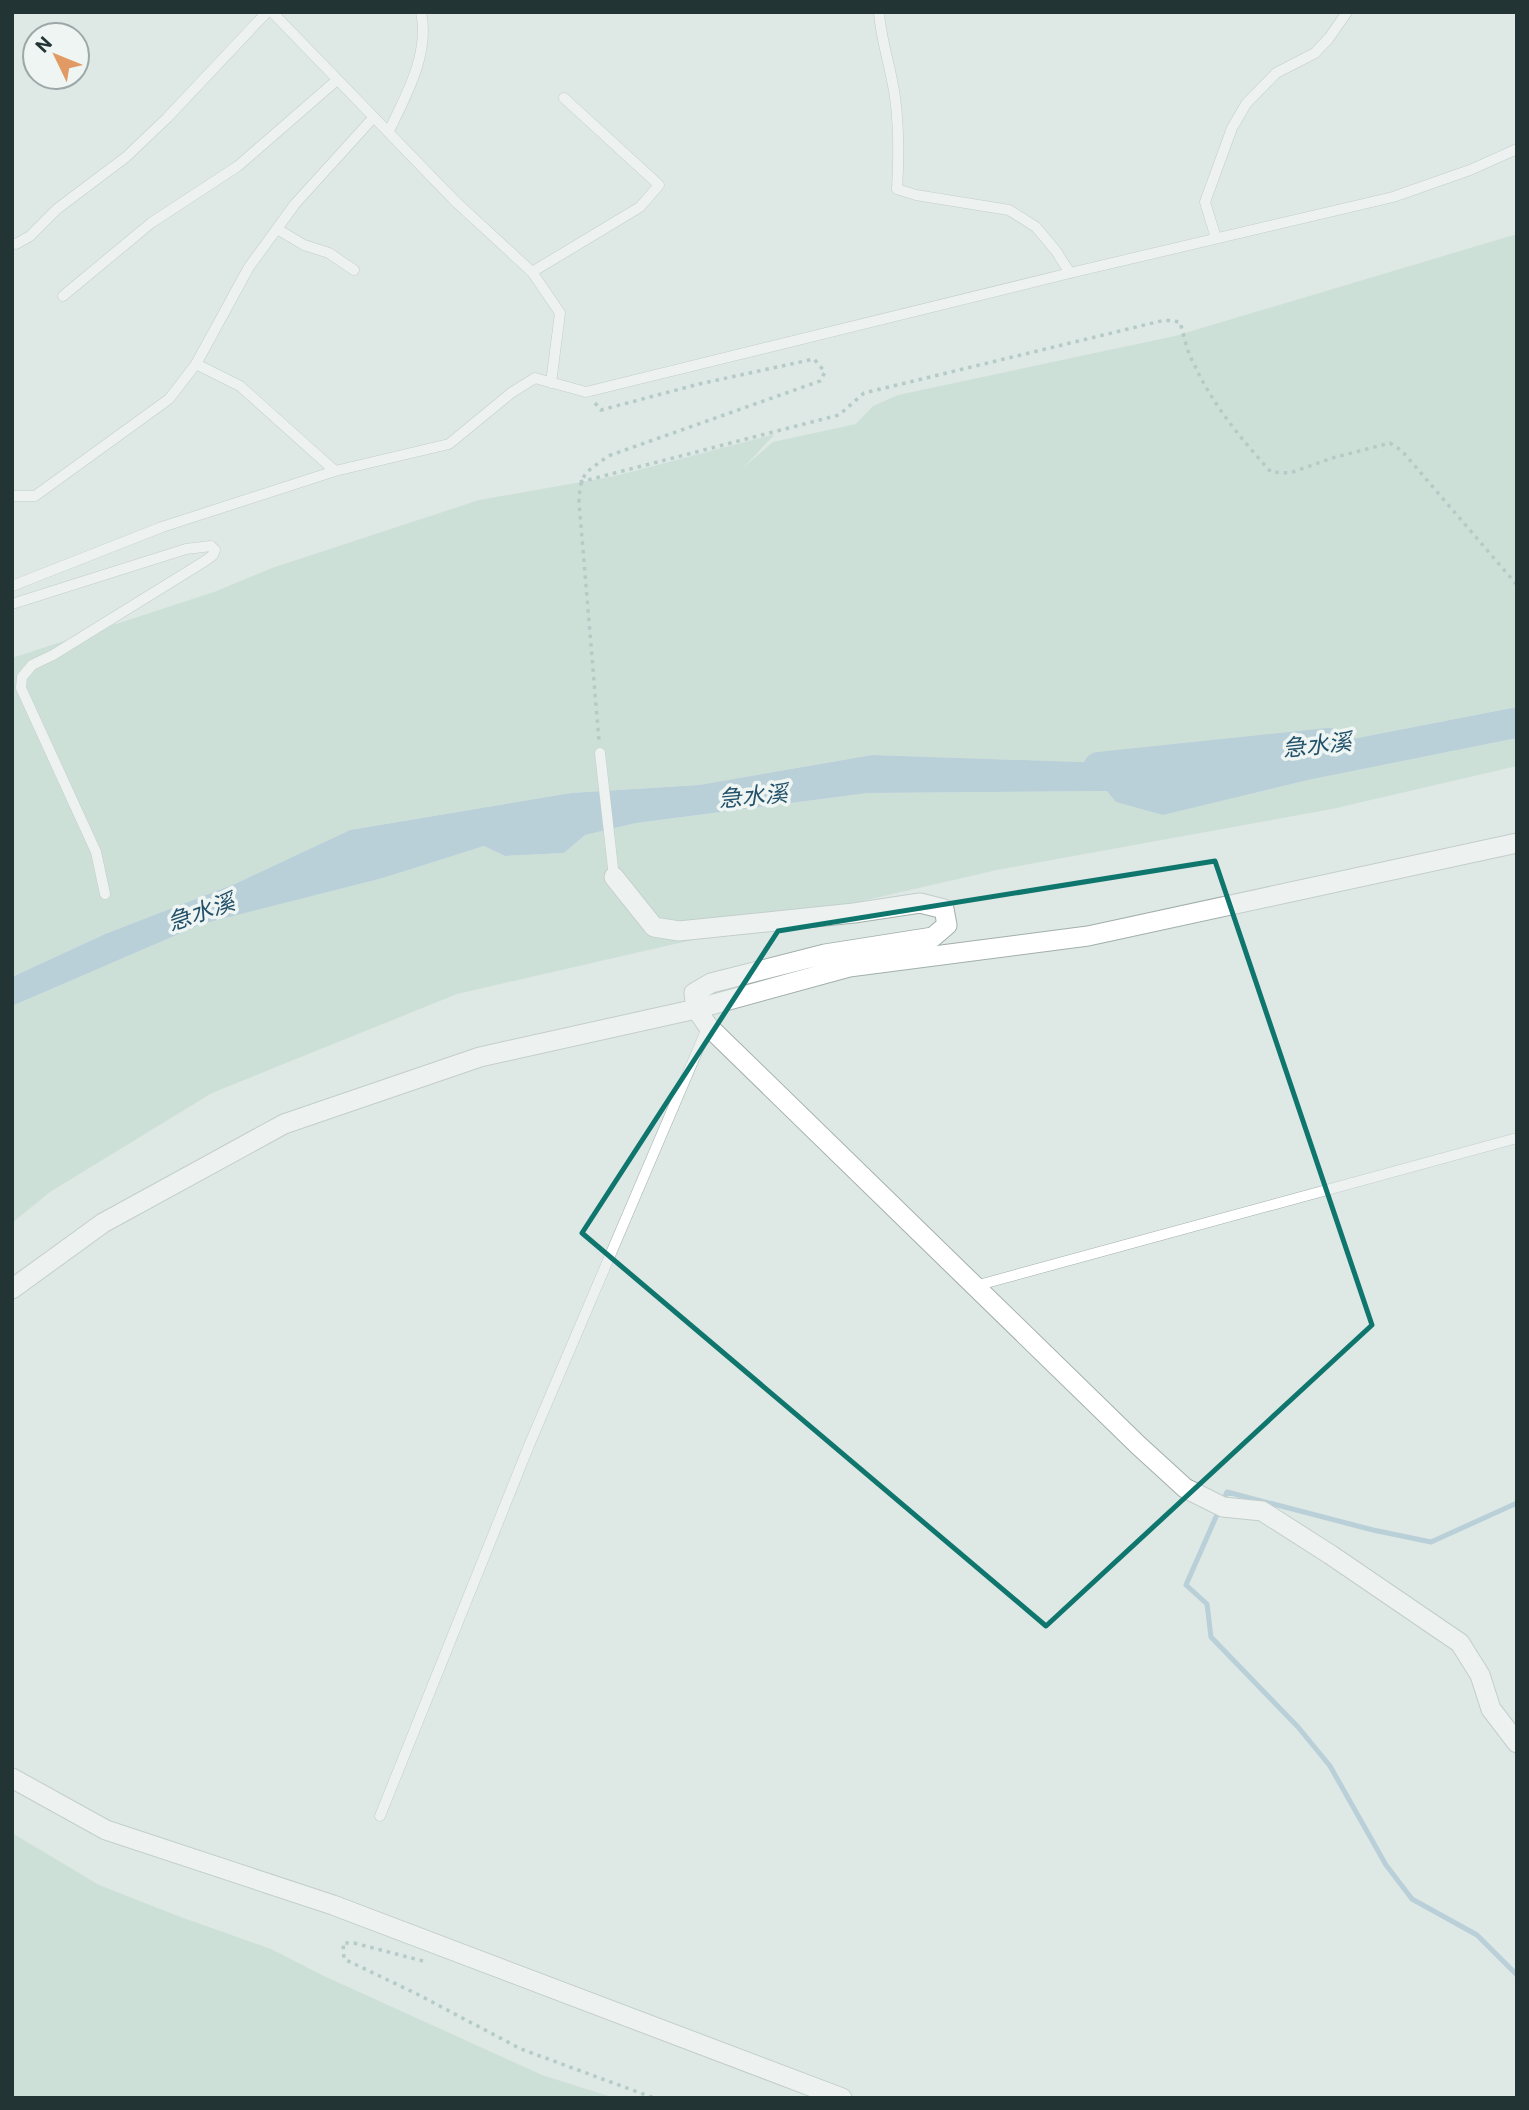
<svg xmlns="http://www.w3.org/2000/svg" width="1529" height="2110" viewBox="0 0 1529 2110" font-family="Roboto,'Noto Sans TC',sans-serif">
  <rect width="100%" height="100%" fill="#dee8e5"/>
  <path fill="#b9d7c7" d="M1517,234V707L1352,739L1168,765L872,755L699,785L571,793L350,830L237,883L105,934L12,977V658L214,592L272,568L479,500L615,476L775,434L743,468L773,442L856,424L873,406L898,395L1175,336Z
    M1517,738V766L1332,809L997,870L457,994L212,1093L50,1192L12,1223V1006L202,924L383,878L484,846L505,856L564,853L585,835L636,823L868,793L1108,791L1163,815L1308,780Z
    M12,1833L99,1885L178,1916L271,1949L324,1976L542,2075L615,2098H12Z"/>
  <path fill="#8cb3c7" d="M1517,707V738L1308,780L1163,815L1116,802L1107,791L868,793L636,823L585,835L564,853L505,856L484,846L383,878L202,924L12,1006V977L105,934L237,883L350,830L571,793L699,785L872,755L1168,765L1352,739Z"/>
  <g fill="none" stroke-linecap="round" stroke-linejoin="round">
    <path stroke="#8cb3c7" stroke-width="5" d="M1223,1501L1227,1492L1373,1530L1431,1542L1517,1503
      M1219,1510L1186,1585L1207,1604L1211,1637L1298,1727L1330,1766L1386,1865L1412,1899L1477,1935L1517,1975"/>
    <path stroke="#8cb3c7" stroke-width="32" d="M1099,768L1329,744"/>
    <g stroke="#a2afac" stroke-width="11">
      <path id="service" d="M272,12L455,201L532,272L560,313L551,383
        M879,12C881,41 891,68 895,97C899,128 899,158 897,189L916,195L1009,210L1036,227L1056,251L1070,273
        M389,131C406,95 430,54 421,12
        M277,229L304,245L329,253L354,270
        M1216,238L1205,202L1232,128L1246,104L1276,73L1315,53L1329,38L1347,12
        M12,243L16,244L30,236L57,209L126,157L167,118L267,12
        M532,272L640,207L659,185L564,98
        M63,296L151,223L238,166L337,80
        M196,364L240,386L335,471
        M12,496H35L169,399L196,364L249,267L295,204L373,118
        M12,586L162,527L335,471L449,444L511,393L535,378L586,392L1070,273L1393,197L1470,170L1517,149
        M12,604L186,549L211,546L215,550L213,555L205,561L53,655L32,665L22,677L21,688L96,852L105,894
        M600,753L614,877
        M975,1286L1517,1138
        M380,1816L530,1443L708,1026"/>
    </g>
    <g stroke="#a2afac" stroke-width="21">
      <path id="minor" d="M614,877L654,927L679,931L854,913L920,903L944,909L947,925L933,937L825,954L711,983L694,993L696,1009L708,1026L1138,1445L1185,1488L1223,1507L1262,1511L1331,1555L1460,1643L1480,1675L1491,1709L1517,1743
        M12,1289L103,1223L284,1124L480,1057L696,1009L849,967L1088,936L1517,843
        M12,1778L106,1830L333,1905L842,2098"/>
    </g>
    <path stroke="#82a8a3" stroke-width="3.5" stroke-dasharray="3.5 5" stroke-linecap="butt" d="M595,403L601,410L699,384L814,359L825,372L820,381L608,456C586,473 580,472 579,502L599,741
      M580,482L839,415L864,393L1165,320L1180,322C1184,336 1187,352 1194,364C1212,404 1242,440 1271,472L1290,473L1332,458L1390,443L1402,451L1517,585
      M423,1961L354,1943H343L344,1959L417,1994L521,2049L654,2098"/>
    <use href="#service" stroke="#fff" stroke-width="10"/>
    <use href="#minor" stroke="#fff" stroke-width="19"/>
  </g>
  <path d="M0 0H1529V2110H0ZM1215,861L1372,1325L1046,1626L582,1233L778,931Z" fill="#dee8e5" fill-opacity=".55" fill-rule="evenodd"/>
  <path fill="none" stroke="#0f766e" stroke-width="5" stroke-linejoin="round" d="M1215,861L1372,1325L1046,1626L582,1233L778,931Z"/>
  <g text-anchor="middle" stroke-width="7" stroke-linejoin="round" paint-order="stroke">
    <g font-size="23" font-style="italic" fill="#23516a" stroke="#eef5f3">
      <text transform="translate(1317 745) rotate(-6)" y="8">急水溪</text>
      <text transform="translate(753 796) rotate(-5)" y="8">急水溪</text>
      <text transform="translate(201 912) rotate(-19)" y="8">急水溪</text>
    </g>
  </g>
  <rect width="1529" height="2110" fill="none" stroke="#223534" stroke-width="28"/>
  <g transform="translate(56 56) rotate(313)"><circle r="33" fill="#eef5f3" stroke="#9ca8a7" stroke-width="2"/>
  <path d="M0-5L12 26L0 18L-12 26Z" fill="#e19a63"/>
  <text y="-10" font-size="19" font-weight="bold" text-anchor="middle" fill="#223534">N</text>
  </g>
</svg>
